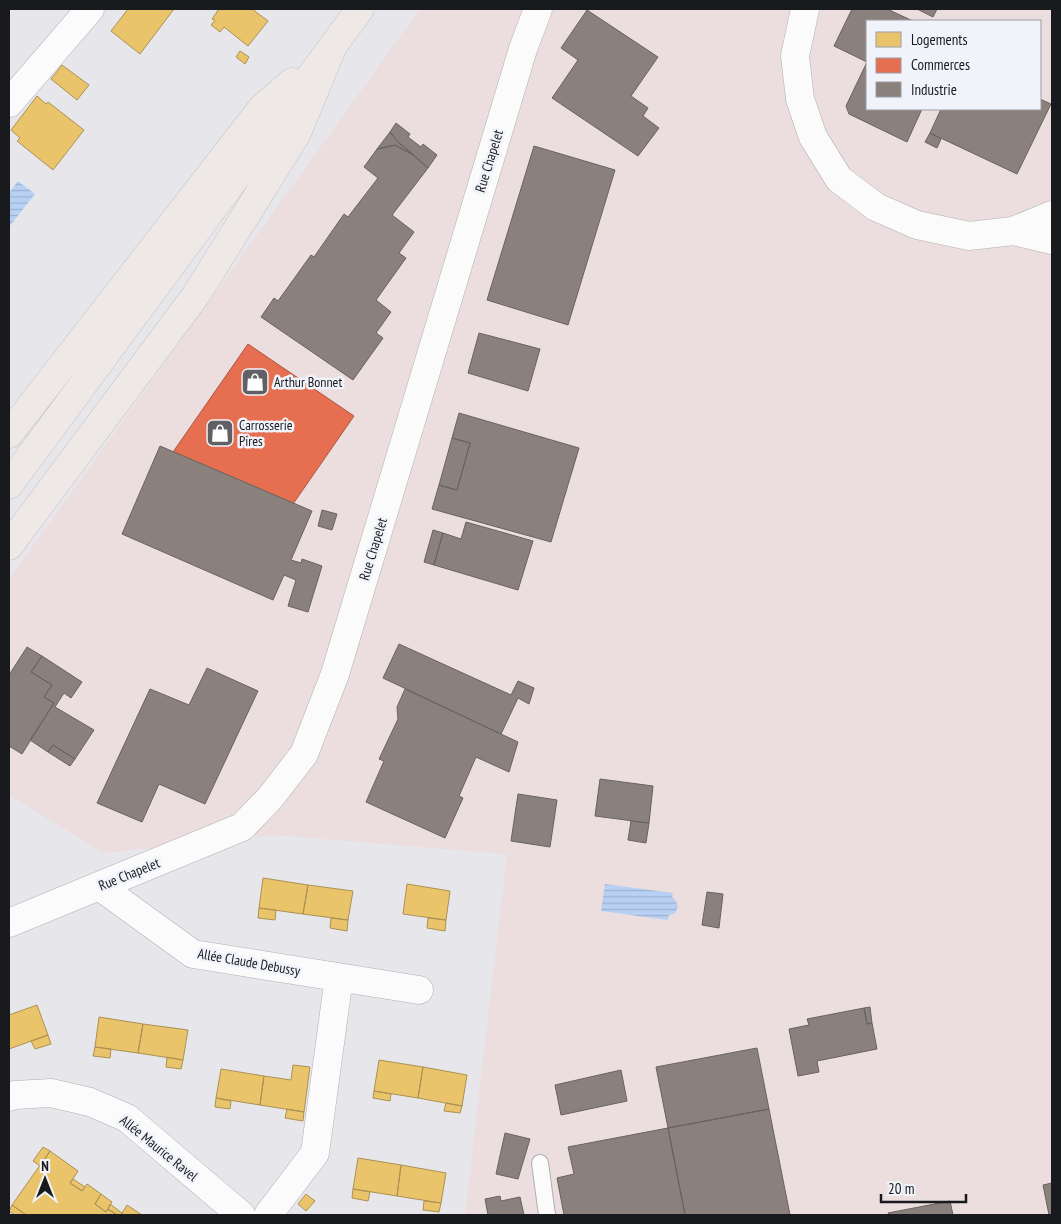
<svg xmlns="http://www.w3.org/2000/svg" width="1061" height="1224" viewBox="0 0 1061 1224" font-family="'PT Sans Narrow',sans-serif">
  <defs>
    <pattern id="water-rules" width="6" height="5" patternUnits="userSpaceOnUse" patternTransform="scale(1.25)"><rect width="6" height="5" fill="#b7d0f4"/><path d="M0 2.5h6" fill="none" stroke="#9db2d1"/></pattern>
  </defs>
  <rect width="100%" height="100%" fill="#e6e6eb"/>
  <path fill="#ecddde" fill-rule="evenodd" d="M420,9H1052V1215H465L507,854L273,835L104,853L9,795V579ZM867,21H1040V109H867Z"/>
  <path fill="url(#water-rules)" d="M18,181L35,194L9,227V193Z
    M605,884L673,893L672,897L676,901L678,907L675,913L669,915L668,920L601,911Z"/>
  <path fill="#e9c46a" stroke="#ab9153" d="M128,9H174L140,54L111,31Z
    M219,9H252L268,21L248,46L224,27L220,32L211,25L215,20L212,19Z
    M240,51L249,57L245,64L236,57Z
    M62,65L89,85L77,100L51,79Z
    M37,96L46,104L48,102L84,130L53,170L17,141L20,138L11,130Z
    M263,878L308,885L303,914L259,908Z
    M407,884L450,891L446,920L403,914Z
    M308,885L353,891L348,920L303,914Z
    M259,908L276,910L275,920L258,918Z
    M331,918L348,920L347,931L330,928Z
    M428,918L446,920L445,931L427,928Z
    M37,1005L48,1035L9,1049V1015Z
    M99,1017L143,1024L138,1053L95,1047Z
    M143,1024L188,1030L183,1060L138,1053Z
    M48,1035L51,1044L35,1049L31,1041Z
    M95,1047L111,1049L110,1058L93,1056Z
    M167,1057L183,1060L181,1069L166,1067Z
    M379,1060L423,1067L418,1098L374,1091Z
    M293,1065L310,1067L304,1112L260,1105L264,1076L291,1080Z
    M423,1067L467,1075L462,1106L418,1098Z
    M221,1069L264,1076L260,1105L216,1098Z
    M374,1091L391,1094L390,1101L373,1098Z
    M216,1098L231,1101L230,1109L215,1107Z
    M446,1103L462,1106L460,1113L444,1111Z
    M287,1109L304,1112L303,1121L285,1118Z
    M43,1147L50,1151L40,1166L33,1161Z
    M50,1151L78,1171L70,1183L82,1191L87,1184L101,1194L95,1204L106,1212L108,1209L117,1215H26L12,1205Z
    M358,1158L401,1165L397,1196L353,1189Z
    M401,1165L446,1173L441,1203L397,1196Z
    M73,1179L85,1187L82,1191L70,1183Z
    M353,1189L370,1192L368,1201L352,1198Z
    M101,1194L112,1202L106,1212L95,1204Z
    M306,1194L315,1201L306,1211L298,1204Z
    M424,1201L441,1203L439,1212L423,1210Z
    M110,1204L122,1213L121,1215H117L108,1209Z
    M12,1205L26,1215H15L9,1211Z
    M127,1205L142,1215H121Z"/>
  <path fill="#e76f51" stroke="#a95641" d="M248,344L354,416L293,504L173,452Z"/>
  <path fill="#8a817c" stroke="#686260" d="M852,9H887L913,21H867V109H922L907,142L849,114L846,106L867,62L834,46Z
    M917,9H937L933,17Z
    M587,10L658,57L631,96L648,108L643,116L659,128L638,156L552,98L578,60L561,48Z
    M1040,99L1051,104L1017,174L930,133L941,109H1040Z
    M396,123L410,134L408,137L421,147L423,144L437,155L428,168L397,141L390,132Z
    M390,132L397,141L415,156L395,145L377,149Z
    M930,133L941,139L937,148L925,142Z
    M395,145L415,156L428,168L392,215L414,232L399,253L406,258L376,300L391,312L376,333L383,338L353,380L261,317L274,298L278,301L311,255L314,257L344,214L348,217L378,178L364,167L377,149Z
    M534,146L615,170L568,325L487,300Z
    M479,333L540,349L528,391L468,373Z
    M459,413L579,448L551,542L432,509L439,485L457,490L470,443L452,438Z
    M452,438L470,443L457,490L439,485Z
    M160,446L312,511L291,560L301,563L302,559L322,566L308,612L288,606L296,580L284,575L273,600L122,534Z
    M322,510L337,514L332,530L318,526Z
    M466,522L533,541L518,590L434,565L443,533L461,539Z
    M433,530L443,533L434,565L424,562Z
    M399,644L511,695L518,681L534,688L529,704L518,698L501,734L383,678Z
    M27,647L42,656L31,672L52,685L44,697L54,703L22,754L9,746V675Z
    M42,656L82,682L71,698L64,693L55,707L94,730L75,759L53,745L48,752L30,740L54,703L44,697L52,685L31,672Z
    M207,668L258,691L205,804L159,784L142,822L97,803L150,689L189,705Z
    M405,689L518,742L509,772L476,757L459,796L463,798L445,838L366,802L384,761L379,759L398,719L397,707Z
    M53,745L75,759L70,766L48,752Z
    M600,779L653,786L649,823L595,816Z
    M518,794L557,800L550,847L511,841Z
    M631,821L649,823L646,843L628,840Z
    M707,892L723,894L719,928L702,925Z
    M870,1007L872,1023L867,1024L864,1008Z
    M864,1008L867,1024L872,1023L877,1049L817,1061L819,1072L798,1076L789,1029L809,1025L807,1019Z
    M757,1048L769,1109L668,1128L656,1067Z
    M621,1070L627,1101L561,1115L555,1085Z
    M769,1109L790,1215H685L668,1128Z
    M668,1128L685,1215H564L557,1178L574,1174L568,1147Z
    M505,1133L530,1139L518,1179L496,1174Z
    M1052,1183V1215H1049L1043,1185Z
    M500,1196L501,1201L520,1197L524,1215H488L485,1199Z
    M950,1201L953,1215H889L888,1213Z"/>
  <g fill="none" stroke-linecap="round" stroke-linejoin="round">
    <g stroke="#b0b0b4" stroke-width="18">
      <path id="lane" d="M540,1163L547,1215"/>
    </g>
    <g stroke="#b0b0b4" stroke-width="29">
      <path id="street" d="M805,9L795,56L800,99L813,137L839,179L876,207L917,225L969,236L1013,231L1052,215
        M9,103L90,9
        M1013,231L1052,240
        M99,886L193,954L419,990
        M9,923L242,827L270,798L304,754L335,674L523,49L538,9
        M9,1097L15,1095L51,1093L90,1102L127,1118L241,1215
        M268,1215L315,1153L339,977"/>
    </g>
    <g stroke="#c4c4c6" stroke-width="29">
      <path id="primary" d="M9,434L262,108L292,82
        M9,485L360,9
        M9,546L196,295L297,133L333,46"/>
    </g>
    <use href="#lane" stroke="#fbfbfc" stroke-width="16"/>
    <use href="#street" stroke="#fbfbfc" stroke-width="28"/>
    <use href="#primary" stroke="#eee9e6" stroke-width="28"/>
  </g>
  <defs>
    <g id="shop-square" transform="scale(1.4375)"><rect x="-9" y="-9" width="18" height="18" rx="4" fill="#616165" stroke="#f1f3fb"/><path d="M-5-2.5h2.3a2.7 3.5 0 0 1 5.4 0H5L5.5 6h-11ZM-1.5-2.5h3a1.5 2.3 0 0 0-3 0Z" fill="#fff"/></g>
  </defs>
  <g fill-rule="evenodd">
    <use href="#shop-square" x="255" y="382"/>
    <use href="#shop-square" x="220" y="433"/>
  </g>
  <g text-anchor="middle" stroke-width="5" stroke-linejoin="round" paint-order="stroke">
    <g font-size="14" fill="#191a1d" stroke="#f1f3fb">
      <text transform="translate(489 161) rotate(-73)" y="5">Rue Chapelet</text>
      <text transform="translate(373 549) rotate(-73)" y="5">Rue Chapelet</text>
      <text transform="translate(129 874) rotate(-22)" y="5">Rue Chapelet</text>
      <text transform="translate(249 962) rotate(10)" y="5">Allée Claude Debussy</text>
      <text transform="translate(159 1148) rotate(39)" y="5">Allée Maurice Ravel</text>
    </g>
    <g font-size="14" fill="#191a1d" stroke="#f1f3fb" text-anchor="start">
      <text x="274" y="387">Arthur Bonnet</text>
      <text x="239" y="430">Carrosserie<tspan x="239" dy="16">Pires</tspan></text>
    </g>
  </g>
  <rect width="1061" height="1224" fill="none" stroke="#191a1d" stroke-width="20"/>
  <rect x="866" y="20" width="175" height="90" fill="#f1f3fb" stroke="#9b9ca2"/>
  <rect x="876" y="32" width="25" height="15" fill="#e9c46a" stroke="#9b9ca2"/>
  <text x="911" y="45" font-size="15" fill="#191a1d">Logements</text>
  <rect x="876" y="58" width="25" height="15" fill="#e76f51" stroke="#9b9ca2"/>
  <text x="911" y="70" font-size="15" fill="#191a1d">Commerces</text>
  <rect x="876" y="82" width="25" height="15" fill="#8a817c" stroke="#9b9ca2"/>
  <text x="911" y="95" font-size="15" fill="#191a1d">Industrie</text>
  <g transform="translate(45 1179)" stroke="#f1f3fb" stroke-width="4" paint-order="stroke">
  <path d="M0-4L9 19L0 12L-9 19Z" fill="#191a1d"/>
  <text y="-8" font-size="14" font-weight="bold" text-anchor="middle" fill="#191a1d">N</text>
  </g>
  <path d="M881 1194v8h85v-8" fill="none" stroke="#191a1d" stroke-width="2.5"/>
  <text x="888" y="1194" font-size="15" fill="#191a1d" stroke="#f1f3fb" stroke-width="4" paint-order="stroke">20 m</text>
</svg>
